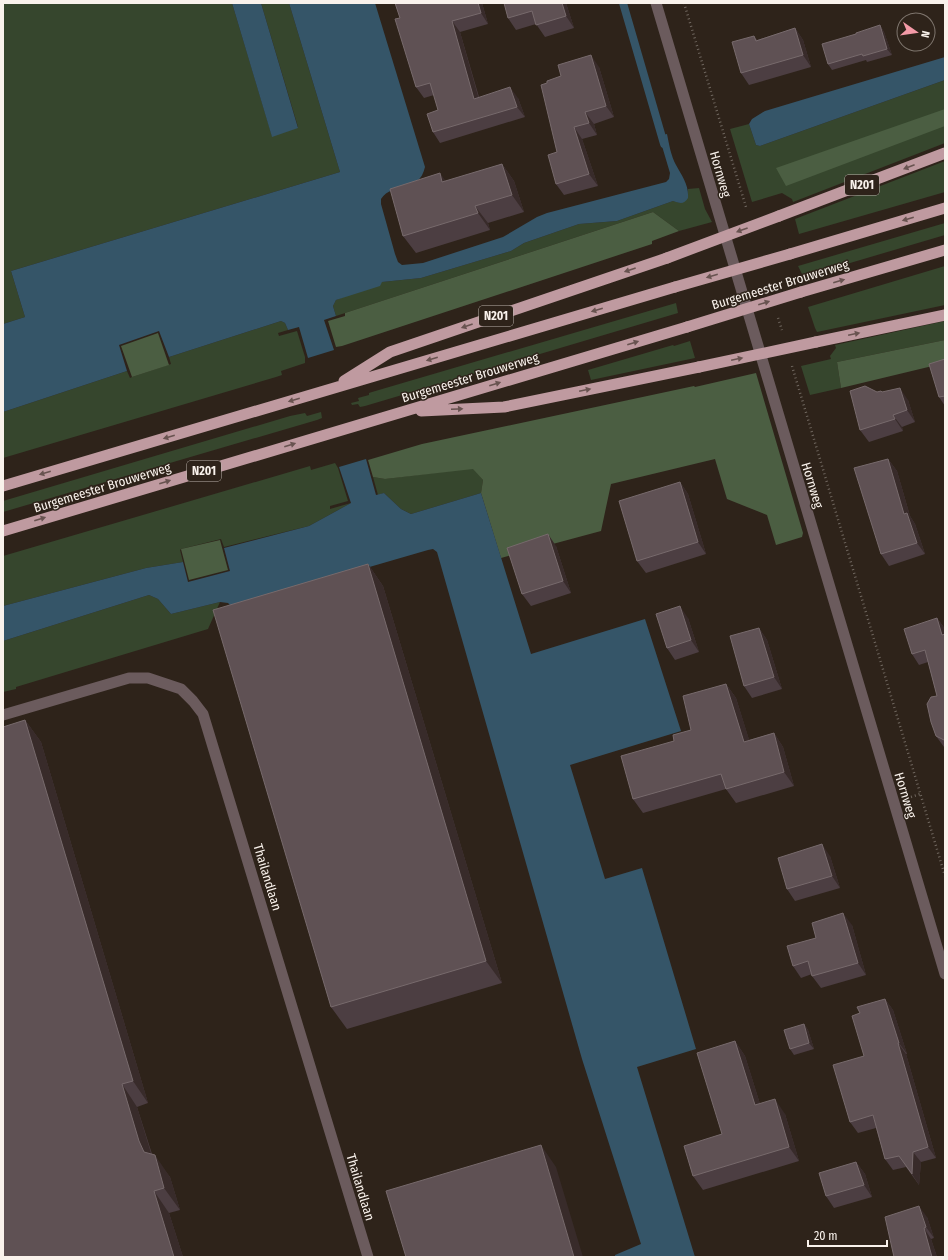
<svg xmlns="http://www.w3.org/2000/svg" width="948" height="1260" viewBox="0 0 948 1260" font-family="'Fira Sans Condensed',sans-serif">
  <rect width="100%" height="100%" fill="#2e231a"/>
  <path fill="#36462d" d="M3,3H232L272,136L298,127L261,3H289L340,172L11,271L25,317L3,324Z
    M945,80V143L793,202L792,199L782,193L752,202L730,129L749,124L756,145L760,146Z
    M945,161V192L799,234L795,219Z
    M699,188L705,209L712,222L679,231L653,212L336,316L333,306L336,300L382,282L421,278L511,251L524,243L579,224L617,221L673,201L681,203L688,195V189Z
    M945,223V235L806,276H803L798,266Z
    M945,266V305L817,332L815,328L808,307Z
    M676,303L678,313L365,406L360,407L358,404L352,405L351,403L359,401L358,398L369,395V393L372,392Z
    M281,321L285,323L288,330L278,333L279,336L297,331L305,357V363L281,371L282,375L276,377L3,458V412L127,371L130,378L132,377L171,364L169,357Z
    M945,321V340L837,362L841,388L810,395L801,366L831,359L830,356L836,348L835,345Z
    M690,341L695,358L591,380L588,370L673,345L674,346Z
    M321,412L322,418L317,420L3,512V501L290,416L305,413L307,416Z
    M335,463L338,468L348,501L330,506V509L351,503L309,526L224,547L221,539L181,549L180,550L183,562L146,568L3,606V556L310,466L311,470Z
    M473,468L483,480L481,493L411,514L401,509L384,493L378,495L373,477L385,479Z
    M149,595L158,599L171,614L220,602L208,629L16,687V689L3,692V641Z"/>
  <path fill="#4b5e42" d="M945,109V126L786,186L776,168Z
    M653,212L679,231L652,241V244L342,346L336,347L328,321L345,316V313Z
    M158,333L169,365L132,377L121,346Z
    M945,340V363L841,388L837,362Z
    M756,373L803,533L802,537L776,545L767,515L727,499L715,459L611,484L601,531L501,558L481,493L483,480L473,469L385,479L373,477L368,460L422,444L694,386L695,387Z
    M220,540L228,570L189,580L181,549Z"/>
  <path fill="#355568" d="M232,3H261L298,128L272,137Z
    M289,3H375L425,167C419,194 393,181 381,199V204L395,254L398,262L402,265L423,263L503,237L537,217L547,213L666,182L669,179L670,173L659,136L667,134C669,144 671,156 676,165C682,176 689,185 688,198C684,205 679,203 673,201L617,221L579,224L524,243L511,251L421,278L382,282L380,286L336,300L333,306L336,316L324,320L334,350L308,358L299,327L288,330L285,323L281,321L169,357L159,331L119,345L127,371L3,412V324L25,317L11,271L340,172Z
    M945,57V80L760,146L756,145L749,124L752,119L765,111Z
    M366,459L376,495L384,493L401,509L411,514L481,493L531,654L645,619L681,731L570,765L605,879L642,868L696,1049L637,1067L695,1257H615V1255L641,1244L582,1059L437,552L433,549L428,550L232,607L228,603L220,602L171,614L158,599L149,595L3,641V606L146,568L183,562L188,582L230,571L224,548L309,526L351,503L339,467Z"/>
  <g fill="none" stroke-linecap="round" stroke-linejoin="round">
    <path stroke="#355568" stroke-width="8" d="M623,3L664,144"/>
    <path stroke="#6f665e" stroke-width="2.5" stroke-dasharray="1 3" stroke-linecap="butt" d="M684,3L746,207
      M778,318L782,330
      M792,366L945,876
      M911,797L920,794"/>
    <path stroke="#6b5b5d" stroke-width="11" d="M656,3L945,974
      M3,715L129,678H148L181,689L193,701L203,714L368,1257"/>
    <path stroke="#bf9aa0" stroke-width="11" d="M779,216L945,153
      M790,254L945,208
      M801,292L945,250
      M816,342L945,315
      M344,381L390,352L667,258
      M421,411L504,407L699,367
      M3,486L675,287
      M3,531L687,327"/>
    <path stroke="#bf9aa0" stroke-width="11" d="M667,258L779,216
      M675,287L790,254
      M687,327L801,292
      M699,367L816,342"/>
  </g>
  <path fill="#4c3e42" d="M395,3H482L488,24L460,32L479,97L518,98L525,117L440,143L433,132L438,110L434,95L424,98L416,87L400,18Z
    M504,3H566L574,28L545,37L536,24L516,30L508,18Z
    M880,25L884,32L892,55L867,62L866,60L832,70L828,64L856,34Z
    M795,28L803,40L811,67L749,85L741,73L754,36L757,40Z
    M599,67L614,117L594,124L597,135L582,139L598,186L564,195L556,184L557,152L547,83Z
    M502,164L514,181L524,212L488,223L490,230L416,253L403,236L445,182Z
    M945,359V406L939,397Z
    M877,392L908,400L915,422L902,427L903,431L869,442L860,430Z
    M888,459L897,471L910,516L915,524L925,554L889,566L881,554Z
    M680,482L688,494L706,554L646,573L637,561Z
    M556,546L571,593L531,606L522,594Z
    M368,564L383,586L502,983L347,1029L331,1007Z
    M688,618L699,652L675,660L667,648Z
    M937,618L945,629V748L944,747L936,736L937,696L928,662L919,665L912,654Z
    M759,628L767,640L782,689L752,698L744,686Z
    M726,684L736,698L749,740L774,733L783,747L794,786L736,803L726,789L643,813L633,799L674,741L691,730Z
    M25,720L41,742L148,1103L137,1107L152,1154L170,1177L180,1210L169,1213L183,1257H3Z
    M830,856L840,888L795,901L787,889Z
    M852,925L866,975L821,988L812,976V974L801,978L793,966L816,938Z
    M885,999L893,1010L907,1054H906L936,1158L921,1162L919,1185L906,1167L893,1170L885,1159L876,1128L858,1133L850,1122L864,1056L860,1013Z
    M804,1024L808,1030L814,1049L794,1055L790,1049Z
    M735,1041L745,1056L760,1104L785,1114L799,1161L703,1190L693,1176L722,1134Z
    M856,1162L865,1174L872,1197L834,1208L826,1196Z
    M927,1217L934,1238L931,1239L937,1257H894Z"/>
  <path fill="#382b2a" d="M478,3H482L488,24L481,13Z
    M562,3H566L574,28L566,16Z
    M452,21L460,32L482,110L474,99Z
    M880,25L884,32L892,55L887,49Z
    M795,28L803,40L811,67L803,55Z
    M591,55L599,67L614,117L606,106Z
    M510,87L518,98L525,117L517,107Z
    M585,112L594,124L597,135L589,123Z
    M574,127L582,139L598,186L589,174Z
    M502,164L514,181L524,212L512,195Z
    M440,173L452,190L442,182Z
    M475,206L488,223L490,230L478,213Z
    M900,388L908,400L915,422L907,410Z
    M893,415L902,427L903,431L895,419Z
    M888,459L897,471L910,516L915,524L925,554L917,543L904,514Z
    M680,482L688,494L706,554L698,542Z
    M548,534L556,546L571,593L563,581Z
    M368,564L383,586L502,983L486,961Z
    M680,606L688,618L699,652L691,640Z
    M937,618L945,629V639L942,635Z
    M759,628L767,640L782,689L774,677Z
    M726,684L736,698L754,755L744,742Z
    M25,720L41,742L148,1103L133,1081Z
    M774,733L783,747L794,786L784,772Z
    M822,844L830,856L840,888L832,876Z
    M843,913L852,925L866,975L858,963Z
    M885,999L893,1010L907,1054L899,1043Z
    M804,1024L808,1030L814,1049L809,1043Z
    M735,1041L745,1056L765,1120L755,1105Z
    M898,1043L906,1054L936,1158L928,1147Z
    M122,1084L137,1107L154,1163L144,1152L139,1141Z
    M775,1099L785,1114L799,1161L789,1147Z
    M541,1145L556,1167L583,1257H574Z
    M913,1152L921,1162L919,1185L912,1174Z
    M155,1155L170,1177L180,1210L164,1188Z
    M856,1162L865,1174L872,1197L864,1185Z
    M154,1191L169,1213L183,1257H174Z
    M919,1206L927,1217L934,1238L926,1227Z
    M924,1228L931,1239L937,1257H932Z"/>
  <path fill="#5f5154" stroke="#776a6c" d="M395,3H478L481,13L452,21L474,99L510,87L517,107L433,132L427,114L438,110L430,83L416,87L395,19L400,18Z
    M504,3H562L566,16L536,25L532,11L508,18Z
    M880,25L887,49L863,56L862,54L828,64L822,44L856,34V33Z
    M795,28L803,55L741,73L732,42L754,36L756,41Z
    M591,55L606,106L585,112L589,123L574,127L589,174L556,184L548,155L557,152L541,85L547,83V81L561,76L558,65Z
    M502,164L512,195L475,206L478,213L403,236L390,189L440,173L442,182Z
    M945,359V396L939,397L929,364Z
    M865,386L877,392L881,391L882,392L900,388L907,410L893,415L895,419L860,430L850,391Z
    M888,459L904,514L907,513L917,543L881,554L854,468Z
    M680,482L698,542L637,561L619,501Z
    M548,534L563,581L522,594L507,548Z
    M368,564L486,961L331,1007L213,610Z
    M680,606L691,640L667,648L656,614Z
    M937,618L942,635L945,634V739L944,740L936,736L931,722L927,704L931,697L937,696L925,650L912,654L904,629Z
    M759,628L774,677L744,686L730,636Z
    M726,684L744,742L774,733L784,772L726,789L721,774L633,799L621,756L674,741L673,735L691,730L683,696Z
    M25,720L133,1081L122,1084L139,1141L144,1152L155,1155L164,1188L154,1191L174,1257H3V727Z
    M822,844L832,876L787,889L778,858Z
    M843,913L858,963L812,976L808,961L793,966L787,946L816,938L812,923Z
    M885,999L899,1043H898L928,1147L913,1152L912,1174L899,1156L885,1159L873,1115L850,1122L833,1065L864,1056L852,1016L860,1013L857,1007Z
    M804,1024L809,1043L790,1049L784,1030Z
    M735,1041L755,1105L775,1099L789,1147L693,1176L684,1146L722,1134L697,1053Z
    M541,1145L574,1257H406L386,1191Z
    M856,1162L864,1185L826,1196L819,1173Z
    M919,1206L926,1227L924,1228L932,1257H894L885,1217Z"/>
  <defs><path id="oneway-solid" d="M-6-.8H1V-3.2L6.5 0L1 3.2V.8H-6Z"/></defs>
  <g fill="#685350">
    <use href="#oneway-solid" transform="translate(909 167) rotate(159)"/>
    <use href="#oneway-solid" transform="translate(908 219) rotate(164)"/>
    <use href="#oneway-solid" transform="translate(742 230) rotate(160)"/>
    <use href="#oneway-solid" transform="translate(630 270) rotate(161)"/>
    <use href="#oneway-solid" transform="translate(712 276) rotate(164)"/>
    <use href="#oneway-solid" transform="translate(839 281) rotate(-16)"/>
    <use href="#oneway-solid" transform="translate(764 303) rotate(-17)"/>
    <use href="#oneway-solid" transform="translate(597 310) rotate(164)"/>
    <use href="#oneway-solid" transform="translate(467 326) rotate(161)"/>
    <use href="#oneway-solid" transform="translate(854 334) rotate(-12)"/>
    <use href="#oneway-solid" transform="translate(633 343) rotate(-17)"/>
    <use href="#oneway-solid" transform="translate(432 359) rotate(164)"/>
    <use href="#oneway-solid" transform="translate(737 359) rotate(-12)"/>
    <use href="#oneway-solid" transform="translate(495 384) rotate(-17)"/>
    <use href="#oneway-solid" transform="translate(585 390) rotate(-12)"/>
    <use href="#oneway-solid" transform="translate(294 400) rotate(164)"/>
    <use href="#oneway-solid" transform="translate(457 409) rotate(-3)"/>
    <use href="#oneway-solid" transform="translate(169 437) rotate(164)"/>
    <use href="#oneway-solid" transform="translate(290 445) rotate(-17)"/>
    <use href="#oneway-solid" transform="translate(45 473) rotate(164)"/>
    <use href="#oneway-solid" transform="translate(165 482) rotate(-17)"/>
    <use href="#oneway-solid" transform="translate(40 519) rotate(-17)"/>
  </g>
  <g text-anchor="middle" stroke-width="3" stroke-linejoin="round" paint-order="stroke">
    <g fill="#2e231a" stroke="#bcb4ad" stroke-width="1">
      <rect x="845" y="175" width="34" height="20" rx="3"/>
      <rect x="479" y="306" width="34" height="20" rx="3"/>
      <rect x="187" y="461" width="34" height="20" rx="3"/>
    </g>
    <g font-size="12" font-weight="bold" fill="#f9f2ec">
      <text x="862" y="189">N201</text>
      <text x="496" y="320">N201</text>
      <text x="204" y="475">N201</text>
    </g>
    <g font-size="13" fill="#f9f2ec" stroke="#2e231a">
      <text transform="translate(721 174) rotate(74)" y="5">Hornweg</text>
      <text transform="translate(780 284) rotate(-17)" y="5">Burgemeester Brouwerweg</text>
      <text transform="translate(470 377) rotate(-17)" y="5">Burgemeester Brouwerweg</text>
      <text transform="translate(813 485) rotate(73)" y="5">Hornweg</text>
      <text transform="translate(102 487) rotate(-17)" y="5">Burgemeester Brouwerweg</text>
      <text transform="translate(906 795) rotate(73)" y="5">Hornweg</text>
      <text transform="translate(268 877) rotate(73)" y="5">Thailandlaan</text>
      <text transform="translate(361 1187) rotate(73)" y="5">Thailandlaan</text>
    </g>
  </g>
  <rect width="948" height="1260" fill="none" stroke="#f9f2ec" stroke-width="8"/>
  <g transform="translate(916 32) rotate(103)"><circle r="19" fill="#2e231a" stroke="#7f766e"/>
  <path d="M0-3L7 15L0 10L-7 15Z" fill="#f39aa7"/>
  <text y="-6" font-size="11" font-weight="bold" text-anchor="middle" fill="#f9f2ec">N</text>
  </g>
  <path d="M808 1240v6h79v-6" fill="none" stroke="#f9f2ec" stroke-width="2"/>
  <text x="814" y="1240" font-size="12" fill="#f9f2ec" stroke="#2e231a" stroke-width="3" paint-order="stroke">20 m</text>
</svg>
